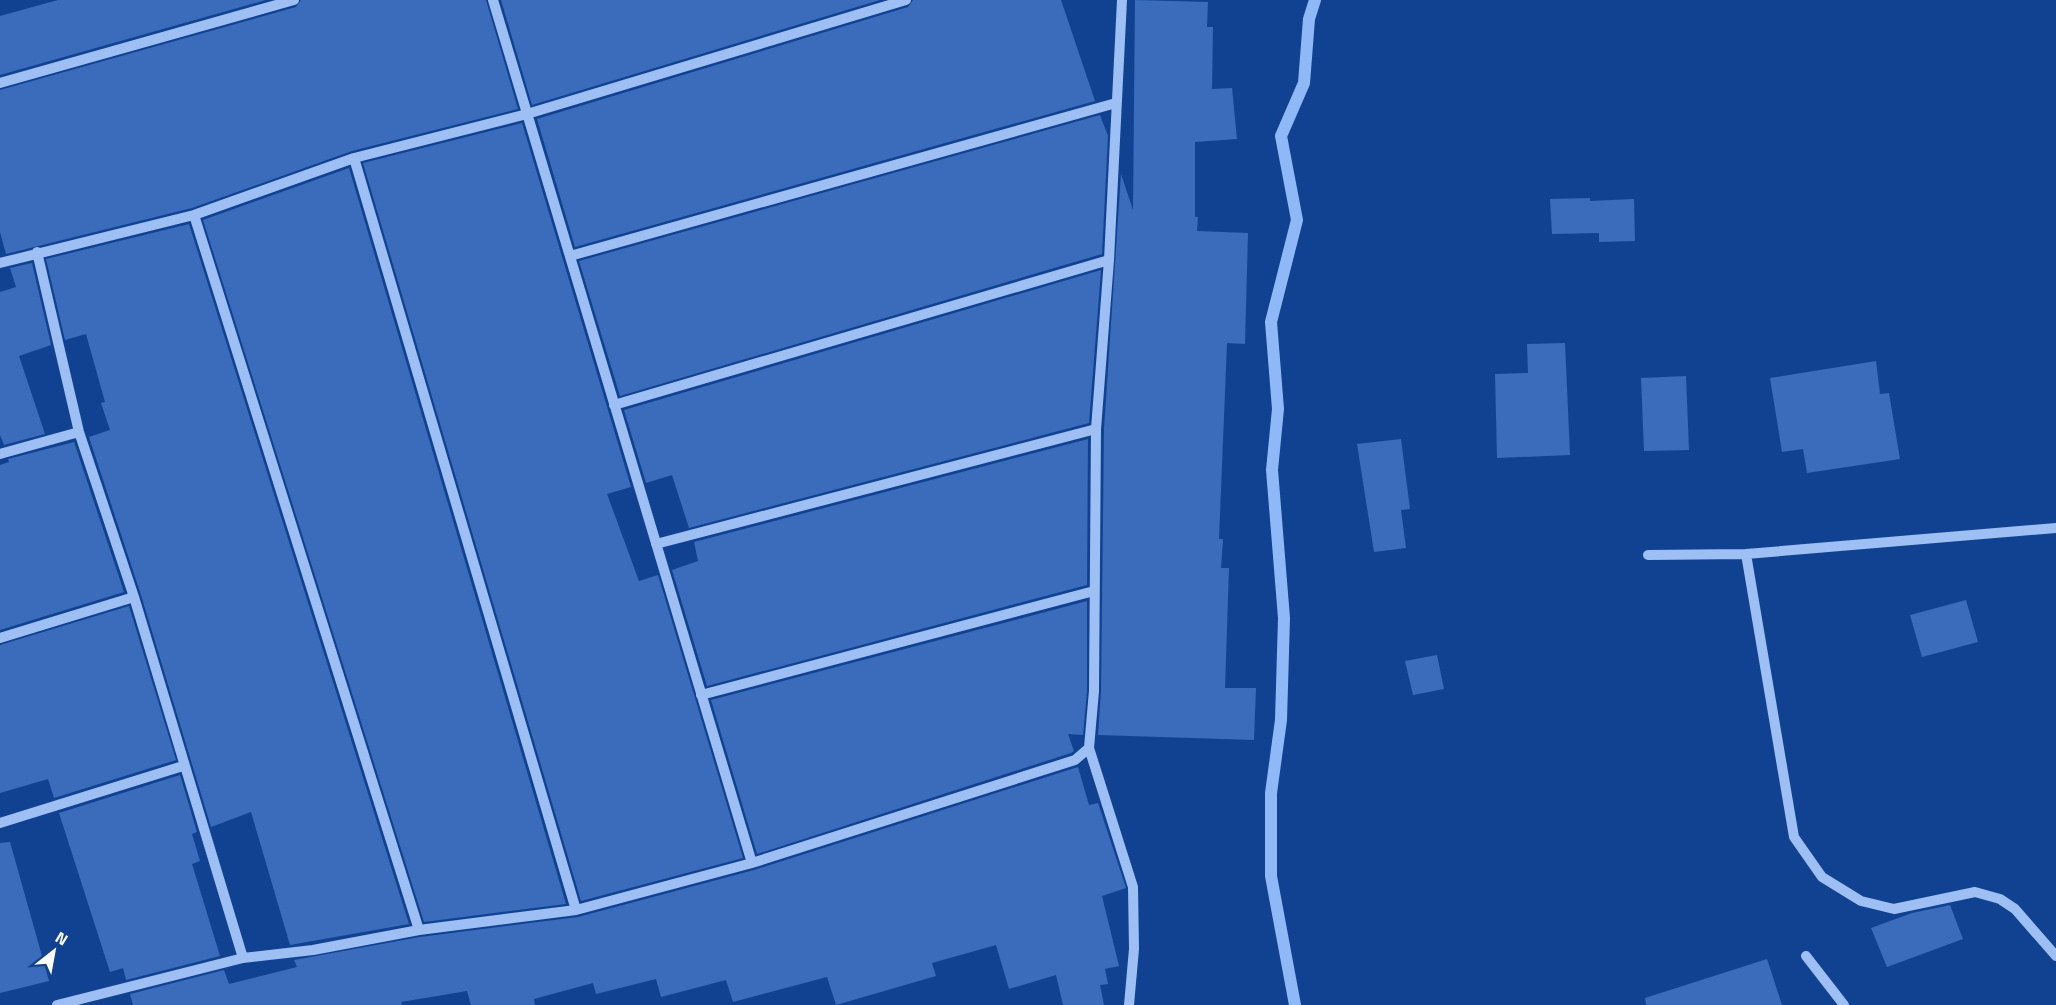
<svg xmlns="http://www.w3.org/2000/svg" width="2056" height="1005" viewBox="0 0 2056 1005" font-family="'Titillium Web',sans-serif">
  <rect width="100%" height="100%" fill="#114292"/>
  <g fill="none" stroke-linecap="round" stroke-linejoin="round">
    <path stroke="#8fb9f6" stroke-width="12" d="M1295,1005L1271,876V793L1281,720L1284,618L1272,470L1278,409L1271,322L1297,220L1281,136L1304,83L1309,19L1315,0"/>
  </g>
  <path fill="#3a6cbb" d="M58,0H266L0,75V16Z
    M301,0H486L518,109L352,151L192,208L6,254L0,232V90L296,7Z
    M501,0H880L532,105Z
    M913,0H1061L1095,101L575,247L537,119L908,7Z
    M1135,0L1208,2L1207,27H1213L1212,89L1232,88L1237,139L1195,142V217H1198L1197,231L1248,233L1245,344L1227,343L1219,539H1223L1221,568H1229L1225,688H1256L1254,740L1098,735L1101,691L1104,429L1121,174L1133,210Z
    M1100,115L1108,136L1102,254L620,396L579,261Z
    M522,123L631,487L607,494L639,581L658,575L743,858L581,901L363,163Z
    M349,168L566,904L424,922L203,220Z
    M1590,198V201L1634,199L1635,241L1599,242V233L1552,234L1550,199Z
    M189,224L409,924L290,945L251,812L211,827L141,595L89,437L110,430L101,403L105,402L86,334L65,340L46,259Z
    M32,263L51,345L19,356L45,434L4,445L0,435V292L16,287L10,268Z
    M1101,270L1089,423L689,528L672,475L646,483L624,410Z
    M1565,343L1570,455L1497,458L1495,374L1528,373L1527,344Z
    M1876,361L1880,394L1889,393L1900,459L1807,473L1803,449L1782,452L1770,378Z
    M1686,376L1689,450L1644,451L1641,378Z
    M1088,439L1087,585L707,686L672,570L698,561L694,542Z
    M1401,439L1410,509L1401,510L1406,548L1374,552L1357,444Z
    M74,442L124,592L0,630V465L9,462L8,459Z
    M1966,600L1978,642L1922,657L1910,615Z
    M1087,601V691L1083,735L1068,734L1074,751L1071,753L757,854L711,700Z
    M129,606L176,760L54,798L48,779L0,793V645Z
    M1437,655L1444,689L1413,695L1405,661Z
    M1078,767L1089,805L1098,803L1126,888L1102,896L1119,966L1105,969L1108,984L1100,985L1104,1005H1063L1056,975L1009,989L996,945L932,963L936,976L836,1005L827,977L733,1002L726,980L661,997L656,979L596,994L593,983L534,999L535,1005H471L467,991L401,1002L402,1005H133L130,994L224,970L229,984L297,967L294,960L420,937L578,917L754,870Z
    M180,775L197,832L192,834L200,861L192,864L220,956L126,980L123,968L110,972L59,813Z
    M10,842L49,981L0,993V843Z
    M1950,905L1963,939L1887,967L1871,928L1912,913Z
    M1767,959L1782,1005H1646L1645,998Z"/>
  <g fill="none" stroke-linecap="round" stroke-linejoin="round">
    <path stroke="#9dbff3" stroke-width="10" d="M493,0L752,863
      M0,83L294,0
      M354,158L576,910
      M194,215L419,930
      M37,252L79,432L134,597L243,958
      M570,256L1116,103
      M0,263L194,215L354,158L527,114L906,0
      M614,405L1109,260
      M0,454L79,432
      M656,544L1096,429
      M1746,554L1794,837L1822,877L1861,901L1894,909L1975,892L2000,899L2015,909L2056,956
      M1648,555L1746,554L2056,528
      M0,638L134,597
      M701,695L1094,591
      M1089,748L1133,887L1134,949L1129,1005
      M0,823L183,766
      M1806,956L1844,1005
      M57,1005L243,958L313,950L419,930L576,910L752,863L1075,760L1089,748L1094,691L1096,429L1109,260L1122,0"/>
  </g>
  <g transform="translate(54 951) rotate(31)" stroke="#114292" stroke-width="4.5" paint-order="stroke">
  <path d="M0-4.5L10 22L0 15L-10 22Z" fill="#ffffff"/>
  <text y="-9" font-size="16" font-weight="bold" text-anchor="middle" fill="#ffffff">N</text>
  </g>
</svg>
